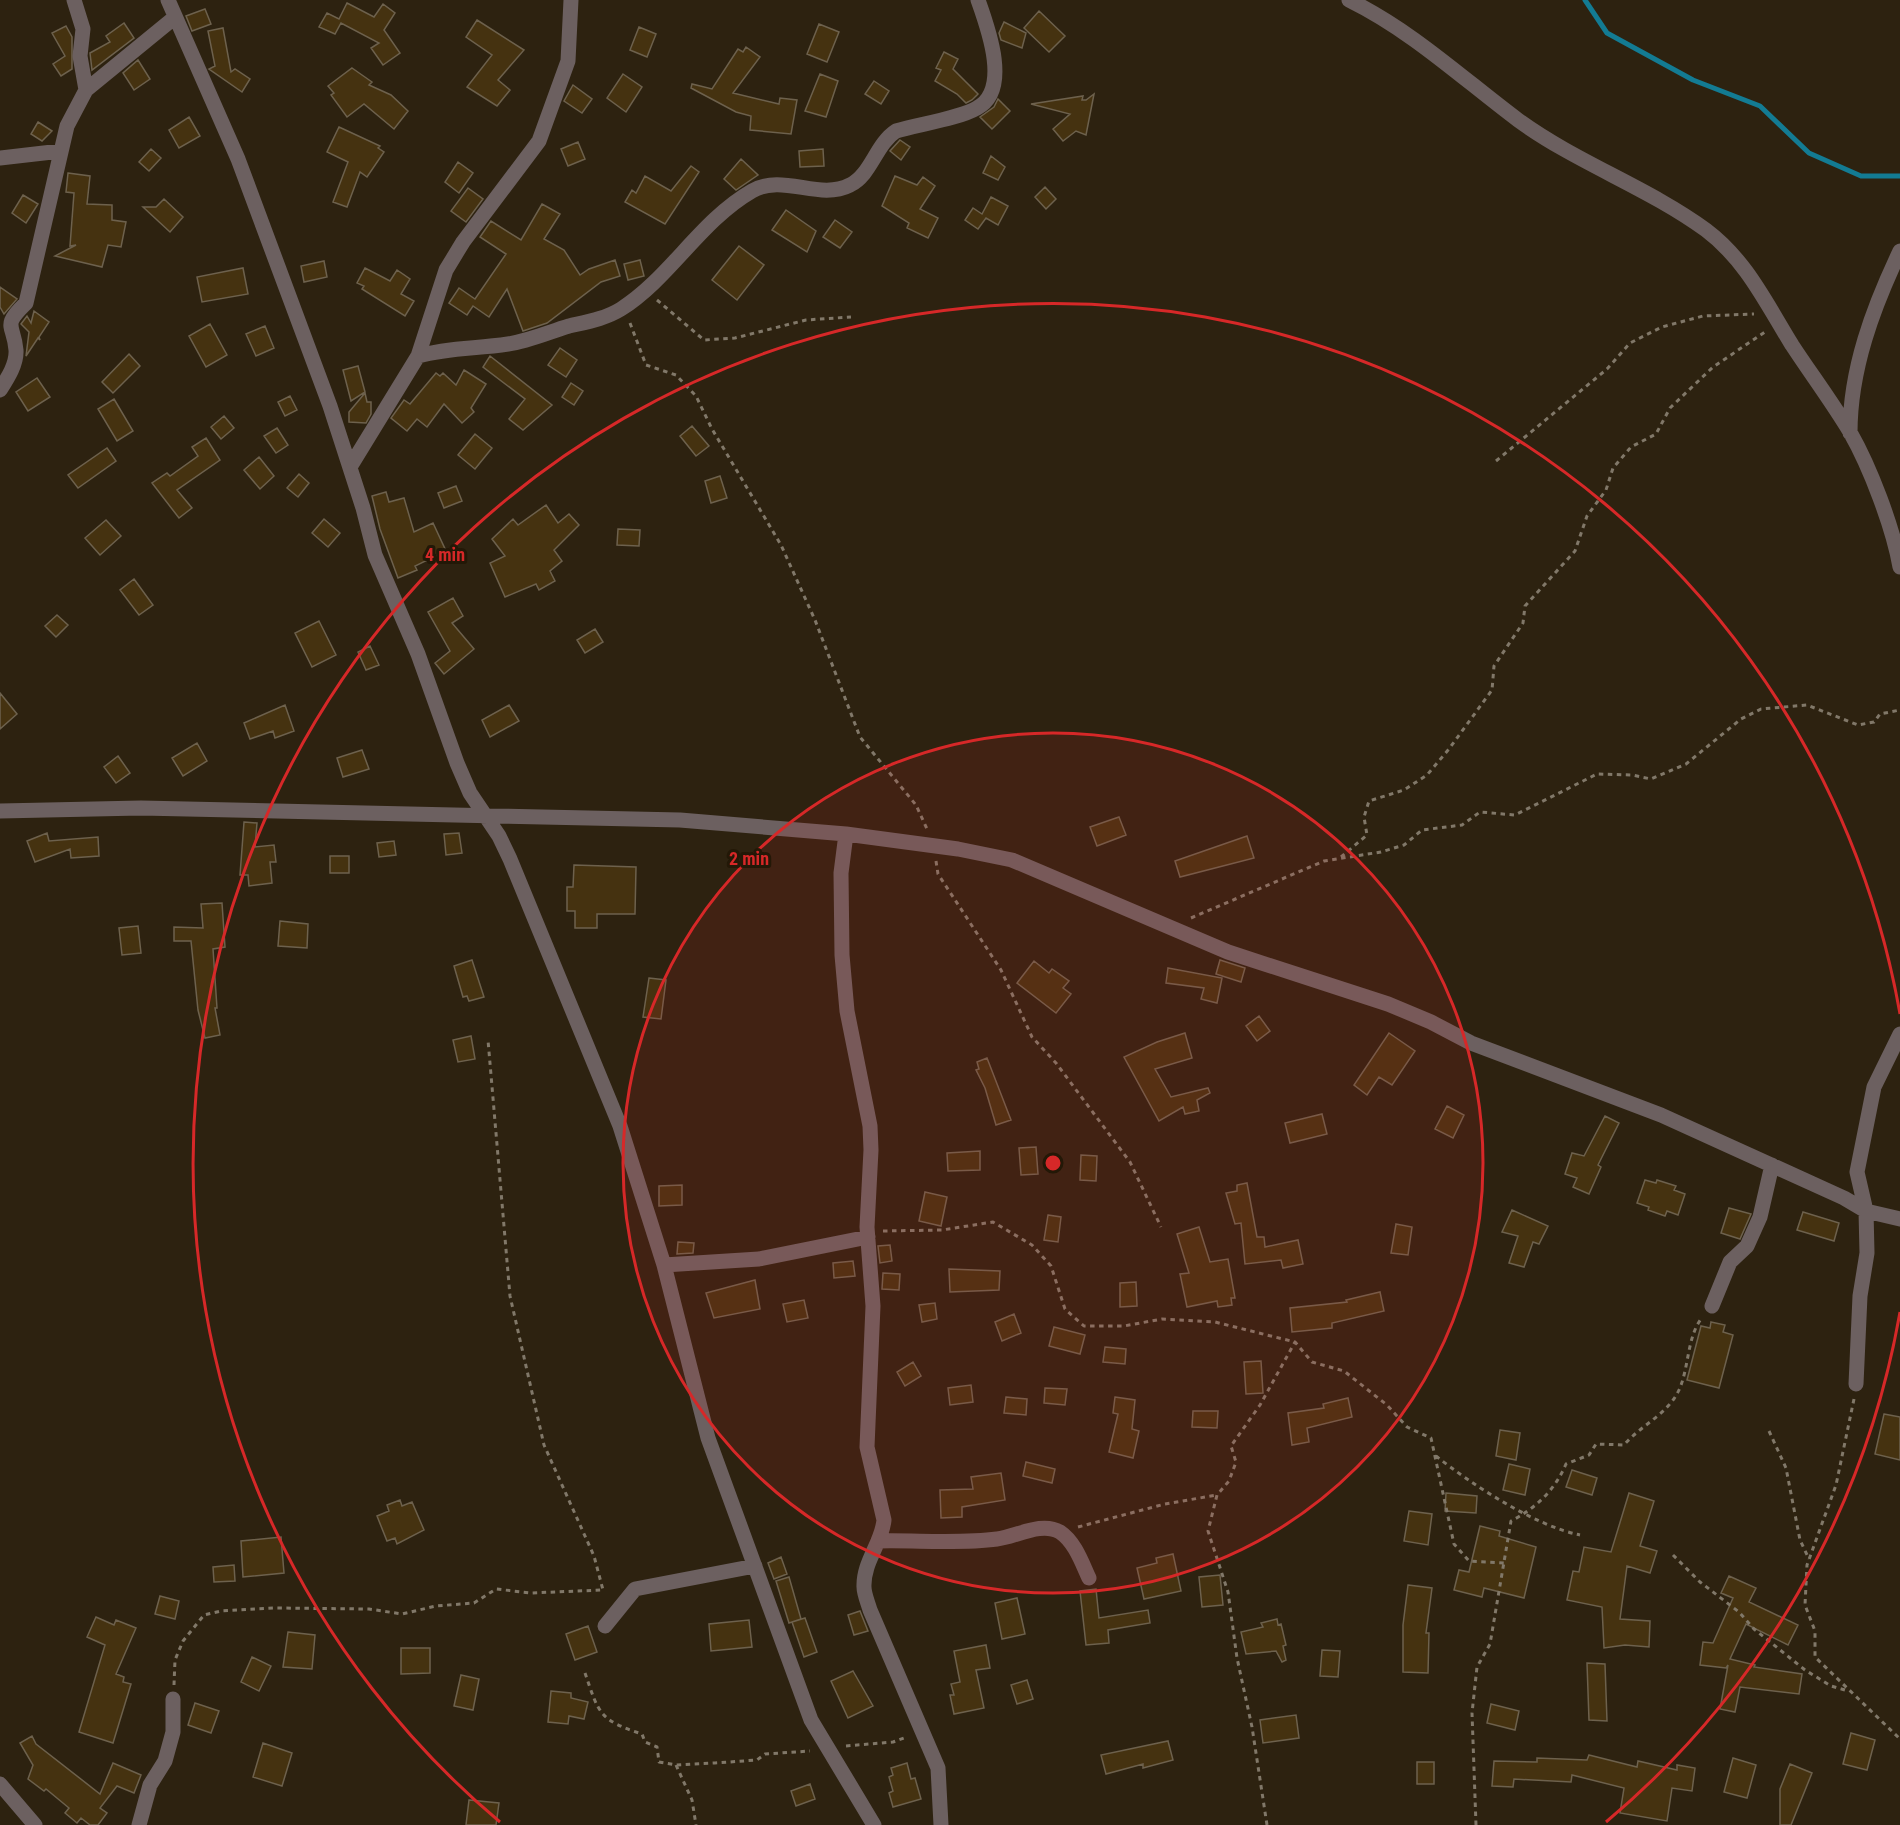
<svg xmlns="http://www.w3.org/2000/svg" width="1900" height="1825" viewBox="0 0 1900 1825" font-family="'Roboto Condensed',sans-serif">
  <rect width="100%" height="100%" fill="#2d2210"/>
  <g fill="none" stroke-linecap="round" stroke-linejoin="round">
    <path stroke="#137b93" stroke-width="5" d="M1585,0L1607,33L1693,80L1760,106L1809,153L1861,176H1900"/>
  </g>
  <path fill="#453210" stroke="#6d614d" stroke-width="1.5" d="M347,3L374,17L383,4L395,13L384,30L400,53L383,65L371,48L379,43L341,23L335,34L319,27L327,13L339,19Z
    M205,9L211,24L192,31L186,16Z
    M1039,11L1065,36L1049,52L1024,28Z
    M477,20L524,50L498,80L510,90L497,106L467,87L492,55L466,37Z
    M1004,22L1026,33L1022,48L1001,40L999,33Z
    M124,23L134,38L92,70L90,53L110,42L106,36Z
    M819,24L839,32L827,62L807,54Z
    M66,26L72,37V69L61,76L53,64L65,56L52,33Z
    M639,27L656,34L647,57L630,50Z
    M223,28L231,72L235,69L250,79L242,92L209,69L215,66L208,31Z
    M746,47L760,57L733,93L779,104L780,98L797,100L791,134L750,130L751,116L736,112L691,88L692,84L712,89L738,49L743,52Z
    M944,52L958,59L953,69L978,94L972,100L966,103L957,94L935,81L941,70L936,68Z
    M138,60L150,79L134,90L123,73Z
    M352,68L372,82L369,85L391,95L408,111L394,129L364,104L347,117L331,95L334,93L328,86Z
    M623,74L642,87L626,112L607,98Z
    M820,74L838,81L826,117L805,111Z
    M874,81L889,91L881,104L865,94Z
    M573,85L592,99L582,113L564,101Z
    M1094,94L1086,135L1076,131L1063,141L1053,129L1070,114L1031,104L1083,96L1082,100H1086Z
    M998,99L1010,111L992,129L980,117L994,107Z
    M189,117L200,136L179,148L169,130Z
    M38,122L52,131L42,141L31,134Z
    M339,127L380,146L378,148L384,152L367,177L360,172L347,207L333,202L348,162L327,152Z
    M900,140L910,147L901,160L890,151Z
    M578,142L585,159L568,166L561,149Z
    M151,149L161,158L149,171L139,162Z
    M823,149L824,166L800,167L799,151Z
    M991,156L1005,167L998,180L983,173Z
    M741,159L758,175L736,190L724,179Z
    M458,162L473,173L459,193L445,182Z
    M691,166L699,172L665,224L625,202L632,190L636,193L645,176L671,191Z
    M68,173L90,176L87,204L112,205V220L126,222L121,247L108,245L102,267L55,256L76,245L70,246L74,193L66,192Z
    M895,176L917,185L923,177L935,186L920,209L938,218L928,238L907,228L909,223L882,206Z
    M1045,187L1056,199L1046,209L1035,197Z
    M468,188L483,199L466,222L451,211Z
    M23,195L38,204L26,223L12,213Z
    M991,197L1008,206L998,225L986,218L978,229L965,220L973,208L982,214Z
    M164,199L183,217L170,232L143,207H156Z
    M542,204L560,214L544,239L564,250L580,275L589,269L615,260L620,276L601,282L547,323L523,331L507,289L489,317L473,306L467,315L449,303L459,288L475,299L506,254L480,237L491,221L521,240Z
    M786,210L816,231L807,252L772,230Z
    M835,220L852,232L840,248L823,237Z
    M739,246L764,265L737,300L712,280Z
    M640,260L644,276L628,280L624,264Z
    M324,261L327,277L304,282L301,266Z
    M243,268L248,294L202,302L197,277Z
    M365,268L390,281L397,270L410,279L401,294L414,301L405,316L362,289L364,286L357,283Z
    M0,287L17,299L4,314L0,307Z
    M34,311L49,322L39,337L40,340L38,338L26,356L29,332L21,324L27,316L31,323Z
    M210,324L227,355L206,367L189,336Z
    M265,326L274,348L256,356L246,334Z
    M560,348L577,360L566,377L548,365Z
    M129,354L140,366L113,393L102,382Z
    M490,356L552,405L523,430L509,419L525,399L483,367Z
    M358,366L365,392L351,401L343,370Z
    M464,370L486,384L471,408L474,412L462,423L444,404L427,427L417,419L407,431L391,418L404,400L410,404L436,373L440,376L443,373L456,385Z
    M37,378L50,397L28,411L16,392Z
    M571,383L583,391L574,405L562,397Z
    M365,393L367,402H371V414L366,423L349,422V412Z
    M290,396L297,410L285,416L278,402Z
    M114,399L133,431L117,441L98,409Z
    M224,416L234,428L221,439L211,427Z
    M692,426L709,446L696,456L680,436Z
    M277,428L288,445L276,453L264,436Z
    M475,434L492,448L475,469L458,455Z
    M206,438L220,460L177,490L192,508L179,518L152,483L167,473L170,476L198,456L192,447Z
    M107,448L116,461L78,488L68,475Z
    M259,457L274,476L260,489L244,470Z
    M299,474L309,483L298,497L287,488Z
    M720,476L727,498L711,503L705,481Z
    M456,486L462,501L444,508L438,493Z
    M386,492L389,502L404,498L414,532L433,523L446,551L415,566L417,570L398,578L380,529L372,496Z
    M546,505L558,523L569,514L579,525L554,550L562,561L550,571L555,581L539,590L536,584L505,597L490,563L505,556L492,539L513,519L518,525Z
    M324,519L340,533L328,547L312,533Z
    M106,520L121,536L100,555L85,538Z
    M618,529L640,530L639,546L617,545Z
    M134,579L153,605L139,615L120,590Z
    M453,598L463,616L452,623L474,649L444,674L435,663L450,651L428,612Z
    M57,615L68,625L56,637L45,626Z
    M319,621L336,655L312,667L295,633Z
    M595,629L603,642L585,653L577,640Z
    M370,646L379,665L366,670L358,652Z
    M0,693L17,714L0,729Z
    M285,705L294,731L275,738L273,731L250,739L244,723Z
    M509,705L519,721L490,737L482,720Z
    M197,743L207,761L183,776L172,758Z
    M362,750L369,769L343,777L337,758Z
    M118,756L130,773L116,783L104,767Z
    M1119,817L1126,835L1097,846L1090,827Z
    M244,822L257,823L255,847L274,845L276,862H270L272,883L249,886L248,875H240Z
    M47,833L49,841L98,837L99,856L71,858L70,849L35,862L27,841Z
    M459,833L462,853L446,855L444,834Z
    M1247,836L1254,858L1180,877L1175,861Z
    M394,841L396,855L379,857L377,843Z
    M330,856H349V873H330Z
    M574,865L636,867L635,914H597V928H575V911H567V887H573Z
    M222,903L225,947L213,949L217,1008H215L220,1035L205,1038L198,1010L191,941H174V927L203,928L201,904Z
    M280,921L308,924L307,948L278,946Z
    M138,926L141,953L122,955L119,928Z
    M472,960L484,997L469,1001L467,996L463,997L454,966Z
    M1220,960L1245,968L1241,982L1216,974Z
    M1034,961L1049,973L1052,969L1069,981L1063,988L1071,994L1056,1013L1017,983Z
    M1168,968L1222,978L1217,1003L1201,999L1204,988L1166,983Z
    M649,978L666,980L661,1019L643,1017Z
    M1259,1016L1270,1031L1257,1041L1246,1026Z
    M1185,1033L1192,1058L1155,1069L1171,1097L1208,1088L1210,1093L1197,1100L1199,1111L1185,1114L1183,1107L1159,1121L1124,1057L1157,1042Z
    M1389,1033L1415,1051L1392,1085L1379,1077L1367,1095L1354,1085Z
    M471,1036L475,1059L458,1062L453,1040Z
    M987,1058L1011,1120L996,1125L985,1088L976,1070L979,1069L977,1062Z
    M1447,1106L1464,1115L1453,1138L1435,1129Z
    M1322,1114L1327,1134L1290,1143L1285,1123Z
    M1605,1116L1619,1123L1598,1165L1601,1167L1589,1194L1573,1187L1577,1178L1565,1174L1572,1153L1584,1156Z
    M1036,1147L1038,1174L1021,1175L1019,1148Z
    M980,1151V1170L948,1171L947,1153Z
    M1081,1155L1097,1156L1096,1181L1080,1180Z
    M1645,1180L1656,1183L1657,1180L1676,1186L1674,1190L1685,1194L1678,1215L1667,1211L1665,1216L1648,1210L1649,1207L1637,1203Z
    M1247,1183L1257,1237H1264L1265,1247L1298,1240L1303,1264L1283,1268L1281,1260L1245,1264L1241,1223L1235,1224L1226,1193L1237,1191V1185Z
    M682,1185V1205L659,1206V1186Z
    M925,1192L947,1197L941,1226L919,1221Z
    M1729,1208L1751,1214L1740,1239L1721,1233Z
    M1512,1210L1548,1226L1539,1244L1533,1242L1524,1267L1509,1263L1518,1236L1502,1232Z
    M1803,1212L1839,1223L1834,1241L1797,1230Z
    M1048,1215L1061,1217L1058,1242L1044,1240Z
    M1396,1224L1412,1227L1408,1255L1391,1253Z
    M1199,1227L1210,1262L1228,1259L1235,1298H1231L1232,1305L1218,1307L1217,1301L1187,1307L1180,1274L1189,1273L1177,1234Z
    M678,1242L694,1243L693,1253L677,1254Z
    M890,1245L892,1261L880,1263L878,1246Z
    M853,1261L855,1276L834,1278L833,1263Z
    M949,1269L1000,1271L999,1290L950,1292Z
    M883,1273L900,1274L899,1290L882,1289Z
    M755,1280L760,1309L714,1318L706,1293Z
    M1136,1282L1137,1306L1120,1307V1283Z
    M1380,1292L1384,1311L1332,1323V1328L1292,1332L1290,1308L1347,1302L1346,1300Z
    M804,1300L808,1318L787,1322L783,1304Z
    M935,1303L937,1319L922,1322L919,1305Z
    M1014,1314L1021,1333L1002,1341L995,1322Z
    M1711,1322L1725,1325L1723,1332L1733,1335L1719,1388L1687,1380L1701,1326L1710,1328Z
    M1054,1327L1085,1335L1080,1354L1049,1346Z
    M1105,1347L1126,1349L1125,1364L1103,1362Z
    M1261,1361L1263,1393L1246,1394L1244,1362Z
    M913,1362L921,1376L905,1386L897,1372Z
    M971,1385L973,1402L950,1405L948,1388Z
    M1045,1388L1067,1389L1065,1405L1044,1403Z
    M1006,1397L1027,1399L1026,1415L1004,1413Z
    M1115,1397L1135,1400L1132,1429L1139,1431L1133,1458L1109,1452L1118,1414L1113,1413Z
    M1348,1398L1352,1417L1307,1428L1309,1442L1292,1445L1288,1413L1324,1408L1323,1404Z
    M1193,1411H1218L1217,1428L1192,1427Z
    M1884,1414L1900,1417V1460L1875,1454Z
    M1500,1430L1520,1433L1516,1460L1496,1456Z
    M1026,1462L1055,1469L1052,1483L1023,1476Z
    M1509,1464L1530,1469L1525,1495L1503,1490Z
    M1572,1470L1597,1478L1592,1495L1566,1487Z
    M1001,1473L1005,1500L962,1507V1517L941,1518L940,1490L973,1489L971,1477Z
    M1446,1493L1477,1496L1476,1513L1445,1511Z
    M1629,1493L1654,1501L1640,1546L1657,1551L1650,1573L1627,1566L1620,1619L1650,1621L1649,1647L1625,1645L1604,1648L1602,1607L1567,1600L1573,1571L1579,1572L1584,1547L1611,1552Z
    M400,1500L402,1506L412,1502L424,1530L397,1544L395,1538L387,1541L377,1516L389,1511L387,1505Z
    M1409,1511L1432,1514L1428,1545L1404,1541Z
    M1480,1526L1500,1531L1499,1536L1536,1547L1524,1598L1484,1588L1482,1597L1454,1590L1459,1570L1469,1572Z
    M281,1537L284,1573L243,1577L241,1541Z
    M1173,1554L1181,1591L1144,1599L1137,1568L1157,1563L1156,1558Z
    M781,1557L787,1574L774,1579L768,1563Z
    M234,1565L235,1581L214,1582L213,1567Z
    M1220,1575L1223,1605L1202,1607L1199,1577Z
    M1729,1576L1756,1588L1749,1602L1798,1625L1788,1645L1746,1624L1730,1659L1755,1665L1754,1667L1802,1674L1799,1694L1740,1687L1735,1712L1720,1709L1728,1665L1726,1668L1700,1665L1703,1642L1713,1643L1733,1598L1721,1593Z
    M789,1577L801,1619L789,1623L776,1581Z
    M1408,1585L1432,1588L1426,1633H1429L1428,1673L1403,1672V1625Z
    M1096,1589L1099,1618L1148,1610L1150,1623L1108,1630L1109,1643L1086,1645L1080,1591Z
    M160,1596L179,1601L175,1619L155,1614Z
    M1017,1598L1025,1634L1002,1639L995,1603Z
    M860,1611L868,1631L854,1635L848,1615Z
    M96,1617L114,1625L116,1620L136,1628L116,1674L124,1677L123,1682L131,1684L113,1743L79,1732L105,1645L87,1637Z
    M805,1618L817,1652L804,1657L792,1622Z
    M1277,1619L1278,1625L1281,1624L1286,1645L1283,1646L1286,1660L1282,1662L1276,1651L1246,1654L1241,1632L1263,1627L1261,1623Z
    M749,1620L752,1647L711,1651L709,1624Z
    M588,1626L597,1652L575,1660L566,1634Z
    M288,1632L315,1635L312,1669L283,1667Z
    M986,1645L990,1668L976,1670L984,1708L954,1714L950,1695H954L951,1684L960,1682L954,1651Z
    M401,1648H430V1673L401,1674Z
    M1322,1650L1340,1651L1338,1677L1320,1676Z
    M252,1657L271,1666L259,1691L241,1682Z
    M1587,1663L1605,1664L1607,1721L1589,1720Z
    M853,1671L873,1706L848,1718L831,1681Z
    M461,1675L479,1679L473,1710L454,1706Z
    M1027,1680L1033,1699L1017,1704L1011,1685Z
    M551,1691L571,1693V1698L588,1702L584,1719L569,1716L568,1724L548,1722Z
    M195,1703L219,1711L211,1733L188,1725Z
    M1491,1704L1519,1711L1515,1730L1487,1723Z
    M1296,1715L1299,1738L1263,1743L1260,1720Z
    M1851,1733L1875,1740L1867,1770L1843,1764Z
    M32,1736L36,1744L100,1794L113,1763L141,1775L134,1793L117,1786L100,1808L107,1813L98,1825H90L81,1818L77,1823L65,1813L69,1808L46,1789L44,1791L28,1779L33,1765L20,1743Z
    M1168,1741L1173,1760L1143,1768V1764L1106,1774L1101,1755Z
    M263,1743L292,1753L282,1786L253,1777Z
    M1589,1755L1637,1767L1638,1761L1677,1770V1765L1695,1768L1692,1791L1672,1788L1667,1821L1620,1813L1624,1788L1572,1775L1571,1782L1514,1779L1513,1787L1492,1786L1494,1761L1537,1762V1758L1587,1760Z
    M1733,1758L1756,1765L1747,1798L1724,1792Z
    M1417,1762H1434V1784H1417Z
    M907,1763L911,1779L915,1778L921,1799L893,1807L889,1793L893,1791L889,1777L893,1775L891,1768Z
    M1790,1764L1812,1773L1791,1825H1780V1789Z
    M810,1784L815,1799L796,1806L791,1791Z
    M469,1800L499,1803L496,1825H466Z"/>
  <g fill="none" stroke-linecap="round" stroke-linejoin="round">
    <path stroke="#817869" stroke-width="3" stroke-dasharray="4.5 4.5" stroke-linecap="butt" d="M657,300L704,340L735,338L806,320L851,317
      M630,323L646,365L676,375L696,396L712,429L781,545L815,620L860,737L916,805L927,829
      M1496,461L1607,369L1630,343L1662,327L1703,316L1754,314
      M1341,857L1367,835L1364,817L1369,801L1404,790L1427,775L1449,749L1492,690L1494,666L1523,623L1525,606L1575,551L1587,516L1606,490L1613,468L1631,447L1656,434L1670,408L1713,367L1765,332
      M936,861L938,874L1001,970L1032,1037L1056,1063L1130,1162L1161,1227
      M1191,918L1324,861L1381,852L1404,845L1422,830L1462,825L1480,812L1515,815L1597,774L1632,775L1651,779L1686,764L1741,719L1761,709L1807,705L1858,725L1874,722L1880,714L1900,710
      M883,1231L942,1230L993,1222L1032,1245L1051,1266L1065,1309L1084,1326H1124L1162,1319L1215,1322L1295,1342L1312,1362L1344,1371L1387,1405L1407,1427L1431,1438L1454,1544L1469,1561L1504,1563
      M1854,1399L1836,1485L1807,1565L1805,1605L1815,1631V1657L1900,1739
      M1769,1431L1786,1468L1800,1540L1809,1559
      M1436,1456C1471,1484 1535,1526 1580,1535
      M1078,1527L1165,1504L1217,1495
      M1673,1555L1700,1582L1739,1612L1754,1629L1805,1670L1831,1686L1845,1690
      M585,1673C599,1714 599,1720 642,1734L645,1742L657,1747L659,1762L676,1765L715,1763L757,1760L765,1754L810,1751
      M174,1685L175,1660L183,1641L204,1615L221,1611L275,1608L369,1609L402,1614L436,1606L474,1603L496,1589L531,1593L603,1590L594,1556L544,1445L510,1296L488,1040
      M846,1746L893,1742L907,1737
      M676,1765L692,1800L696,1825
      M1267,1825L1252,1727L1237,1658L1228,1592L1208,1531L1217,1495L1229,1481L1236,1462L1231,1446L1260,1405L1295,1342
      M1476,1825L1472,1713L1477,1667L1490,1644L1511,1521C1536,1508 1555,1490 1566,1464L1589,1455L1596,1444L1624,1445C1641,1425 1668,1414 1679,1390C1689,1368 1687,1338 1701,1319"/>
    <path stroke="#6c6060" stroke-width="15" d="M74,0L83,29L80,56L86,90
      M168,0L238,159L330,406L363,508L375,555L418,654L457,763L470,793L499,836L510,859L620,1126L664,1265L708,1438L811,1720L874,1825
      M1349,0C1412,31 1462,78 1518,120C1577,163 1647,187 1706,230C1746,260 1766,303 1792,345C1811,374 1832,402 1850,432C1870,467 1893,527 1900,567
      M0,158L61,151
      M418,356C450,347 476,349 508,344C529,341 549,332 569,326C586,322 605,319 621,309C670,278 700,221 752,191C783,173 819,201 850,185C871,175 876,144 896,131C919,124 958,119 977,108C1011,90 988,28 978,0
      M0,390C7,379 17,364 16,350C14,324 1,327 26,303L67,126L86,90L174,18
      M1850,433C1850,369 1873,308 1900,251
      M350,467L418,356L446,270L463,242L539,141L568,61L571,0
      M0,811L141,808L680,820L846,834L958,849L1012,860L1228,952L1388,1004L1431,1022L1471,1043L1661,1115L1844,1198L1866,1211L1900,1219
      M846,834L841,873L842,955L847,1011L870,1126L871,1150L867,1227L873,1306L867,1447L884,1520C882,1543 863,1562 864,1587C864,1594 868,1603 870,1610L938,1768L941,1825
      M664,1265L759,1259L868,1237
      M1712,1306L1730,1262L1747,1246L1760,1217L1772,1165
      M1856,1384L1860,1296L1867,1253L1866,1211L1857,1172L1874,1087L1900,1034
      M878,1541C915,1540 961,1544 997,1539C1016,1537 1041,1521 1060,1532C1075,1542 1082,1563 1089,1578
      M605,1626L635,1589L755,1566
      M0,1784L35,1825
      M139,1825L150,1785L165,1761L173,1732V1699"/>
  </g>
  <circle cx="1053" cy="1163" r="430" fill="#d62828" fill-opacity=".12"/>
  <g fill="none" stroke="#d62828" stroke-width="3">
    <circle cx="1053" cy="1163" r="430"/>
    <path d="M1900 1312A860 860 0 0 1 1606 1822M500 1822A860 860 0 1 1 1900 1014"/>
  </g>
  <circle cx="1053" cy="1163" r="9" fill="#d62828" stroke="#231807" stroke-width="3"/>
  <g font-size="18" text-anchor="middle" font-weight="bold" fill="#d62828" stroke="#231807" stroke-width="6" stroke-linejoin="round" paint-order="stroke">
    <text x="445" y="561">4 min</text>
    <text x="749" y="865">2 min</text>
  </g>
</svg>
